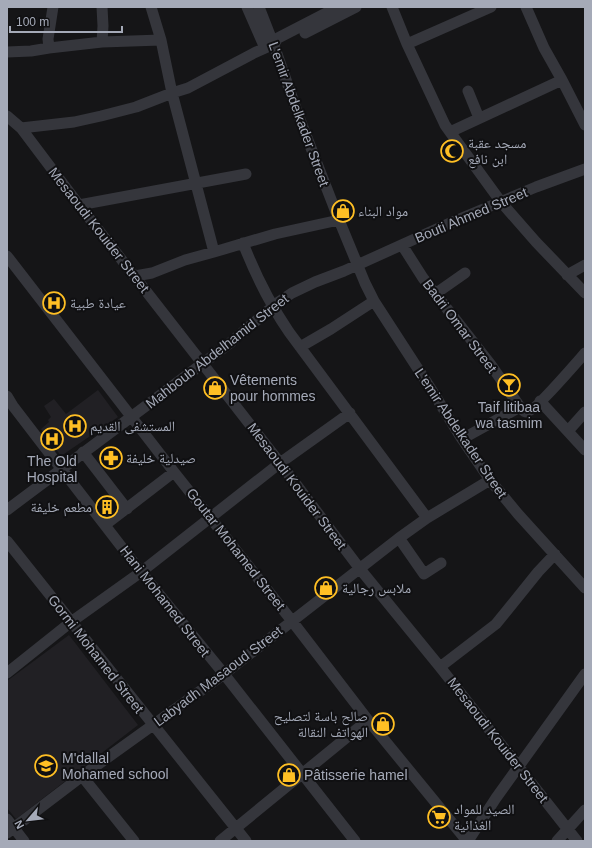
<svg xmlns="http://www.w3.org/2000/svg" width="592" height="848" viewBox="0 0 592 848" font-family="Helvetica,'Noto Naskh Arabic',sans-serif">
  <rect width="100%" height="100%" fill="#151517"/>
  <path fill="#212024" d="M98,390L118,417L61,456L41,429L49,422L48,420L51,417L44,406L54,399L66,414Z
    M69,635L138,725L16,819L7,808V681Z"/>
  <g fill="none" stroke-linecap="round" stroke-linejoin="round">
    <path stroke="#35363c" stroke-width="11" d="M151,7L161,40L172,93L214,252
      M247,7L265,48
      M259,7L275,48L299,117L339,220L365,283L374,301L431,389L462,439L490,480L518,514L585,588
      M392,7L407,44L445,125L450,132L501,202L536,242L585,293
      M526,7L544,48L562,80L585,125
      M305,33L356,7
      M102,42L103,26L102,7
      M407,44L491,7
      M49,48L102,42L161,40
      M7,52L31,51L49,48L48,39L53,7
      M468,91L479,118
      M7,116L21,128L79,205L280,463L360,569L440,667L577,841
      M21,128L74,122L101,116L136,107L172,93L188,88L254,53L274,44L278,38L338,7
      M450,132L562,80
      M79,205L246,174
      M243,243C255,274 270,304 289,332L427,518
      M402,245L423,278L491,365L520,407
      M7,256L174,472L292,621L368,720L467,841
      M567,275L585,265
      M135,276L152,273L185,260L214,252L275,234L339,220
      M435,294L465,273
      M300,347L331,329L374,301
      M7,396L13,406L36,436L141,572L224,674L355,841
      M540,401L585,450
      M568,431L585,412
      M462,439L520,407C522,409 523,412 527,412C535,411 577,362 585,353
      M83,452L127,509
      M7,510L230,343L277,303L292,293L315,282L344,271L450,223L536,187L585,169
      M105,525L174,472
      M399,538L424,574L441,563
      M7,541L246,841
      M440,667L496,624L538,572L555,554
      M7,673L71,622L141,572L280,463L350,413
      M82,776L134,841
      M7,819L24,841
      M7,833L82,776L224,674L399,538L427,518L490,480
      M220,841L368,720
      M468,841L496,798L585,674
      M557,841L585,810"/>
  </g>
  <defs>
    <g id="mosque-ring" transform="scale(1.15)"><circle r="9.5" fill="#101012" stroke="#ffbf24" stroke-width="1.5"/><path d="M3.5-4.9A6 6 0 1 0 3.5 4.9A5 5 0 1 1 3.5-4.9Z" fill="#ffbf24"/></g>
    <g id="shop-ring" transform="scale(1.15)"><circle r="9.5" fill="#101012" stroke="#ffbf24" stroke-width="1.5"/><path d="M-5-2.5h2.3a2.7 3.5 0 0 1 5.4 0H5L5.5 6h-11ZM-1.5-2.5h3a1.5 2.3 0 0 0-3 0Z" fill="#ffbf24"/></g>
    <g id="hospital-ring" transform="scale(1.15)"><circle r="9.5" fill="#101012" stroke="#ffbf24" stroke-width="1.5"/><path d="M-5-5h3v3.5h4V-5h3V5h-3V1.5h-4V5h-3Z" fill="#ffbf24"/></g>
    <g id="bar-ring" transform="scale(1.15)"><circle r="9.5" fill="#101012" stroke="#ffbf24" stroke-width="1.5"/><path d="M-6-5H6L.8 .8V4.5H3.5V6h-7V4.5H-.8V.8Z" fill="#ffbf24"/></g>
    <g id="pharmacy-ring" transform="scale(1.15)"><circle r="9.5" fill="#101012" stroke="#ffbf24" stroke-width="1.5"/><path d="M-2-6h4v4h4v4h-4v4h-4v-4h-4v-4h4Z" fill="#ffbf24"/></g>
    <g id="building-ring" transform="scale(1.15)"><circle r="9.5" fill="#101012" stroke="#ffbf24" stroke-width="1.5"/><path d="M-4-6H4V6H1V3H-1V6H-4ZM-2.5-4.3h1.7v1.8h-1.7ZM.8-4.3h1.7v1.8H.8ZM-2.5-1h1.7V.8h-1.7ZM.8-1h1.7V.8H.8Z" fill="#ffbf24"/></g>
    <g id="school-ring" transform="scale(1.15)"><circle r="9.5" fill="#101012" stroke="#ffbf24" stroke-width="1.5"/><path d="M0-5L7-2L0 1L-7-2ZM-4 1L0 2.5L4 1V4Q0 6-4 4Z" fill="#ffbf24"/></g>
    <g id="supermarket-ring" transform="scale(1.15)"><circle r="9.5" fill="#101012" stroke="#ffbf24" stroke-width="1.5"/><path d="M-6-5.5h2.5l.6 2H6L4.5 2H-2.5L-4.4-4H-6ZM-1.5 3.2a1.3 1.3 0 1 0 .1 0ZM3 3.2a1.3 1.3 0 1 0 .1 0Z" fill="#ffbf24"/></g>
  </defs>
  <g fill-rule="evenodd">
    <use href="#mosque-ring" x="452" y="151"/>
    <use href="#shop-ring" x="343" y="211"/>
    <use href="#hospital-ring" x="54" y="303"/>
    <use href="#bar-ring" x="509" y="385"/>
    <use href="#shop-ring" x="215" y="388"/>
    <use href="#hospital-ring" x="75" y="426"/>
    <use href="#hospital-ring" x="52" y="439"/>
    <use href="#pharmacy-ring" x="111" y="458"/>
    <use href="#building-ring" x="107" y="507"/>
    <use href="#shop-ring" x="326" y="588"/>
    <use href="#shop-ring" x="383" y="724"/>
    <use href="#school-ring" x="46" y="766"/>
    <use href="#shop-ring" x="289" y="775"/>
    <use href="#supermarket-ring" x="439" y="817"/>
  </g>
  <g text-anchor="middle" stroke-width="4" stroke-linejoin="round" paint-order="stroke">
    <g font-size="14" fill="#a5aab8" stroke="#101012">
      <text transform="translate(299 114) rotate(70)" y="5">L'emir Abdelkader Street</text>
      <text transform="translate(471 215) rotate(-23)" y="5">Bouti Ahmed Street</text>
      <text transform="translate(99 230) rotate(52)" y="5">Mesaoudi Kouider Street</text>
      <text transform="translate(460 326) rotate(53)" y="5">Badri Omar Street</text>
      <text transform="translate(217 351) rotate(-38)" y="5">Mahboub Abdelhamid Street</text>
      <text transform="translate(461 433) rotate(56)" y="5">L'emir Abdelkader Street</text>
      <text transform="translate(297 486) rotate(53)" y="5">Mesaoudi Kouider Street</text>
      <text transform="translate(236 549) rotate(52)" y="5">Goutar Mohamed Street</text>
      <text transform="translate(165 601) rotate(52)" y="5">Hani Mohamed Street</text>
      <text transform="translate(96 654) rotate(52)" y="5">Gormi Mohamed Street</text>
      <text transform="translate(218 676) rotate(-37)" y="5">Labyadh Masaoud Street</text>
      <text transform="translate(498 740) rotate(52)" y="5">Mesaoudi Kouider Street</text>
    </g>
    <g font-size="14" fill="#a5aab8" stroke="#101012" text-anchor="start">
      <text x="468" y="148">مسجد عقبة<tspan x="468" dy="16">ابن نافع</tspan></text>
      <text x="358" y="216">مواد البناء</text>
      <text x="70" y="308">عيادة طبية</text>
      <text x="230" y="385">Vêtements<tspan x="230" dy="16">pour hommes</tspan></text>
      <text x="509" y="412" text-anchor="middle">Taif litibaa<tspan x="509" dy="16">wa tasmim</tspan></text>
      <text x="90" y="431">المستشفى القديم</text>
      <text x="126" y="463">صيدلية خليفة</text>
      <text x="52" y="466" text-anchor="middle">The Old<tspan x="52" dy="16">Hospital</tspan></text>
      <text x="92" y="512" text-anchor="end">مطعم خليفة</text>
      <text x="342" y="593">ملابس رجالية</text>
      <text x="368" y="721" text-anchor="end">صالح باسة لتصليح<tspan x="368" dy="16">الهواتف النقالة</tspan></text>
      <text x="62" y="763">M'dallal<tspan x="62" dy="16">Mohamed school</tspan></text>
      <text x="304" y="780">Pâtisserie hamel</text>
      <text x="454" y="814">الصيد للمواد<tspan x="454" dy="16">الغذائية</tspan></text>
    </g>
  </g>
  <rect width="592" height="848" fill="none" stroke="#a5aab8" stroke-width="16"/>
  <g transform="translate(28 820) rotate(242)" stroke="#101012" stroke-width="3" paint-order="stroke">
  <path d="M0-3L7 15L0 10L-7 15Z" fill="#a5aab8"/>
  <text y="-6" font-size="11" font-weight="bold" text-anchor="middle" fill="#a5aab8">N</text>
  </g>
  <path d="M10 26v6h112v-6" fill="none" stroke="#a5aab8" stroke-width="2"/>
  <text x="16" y="26" font-size="12" fill="#a5aab8" stroke="#101012" stroke-width="3" paint-order="stroke">100 m</text>
</svg>
